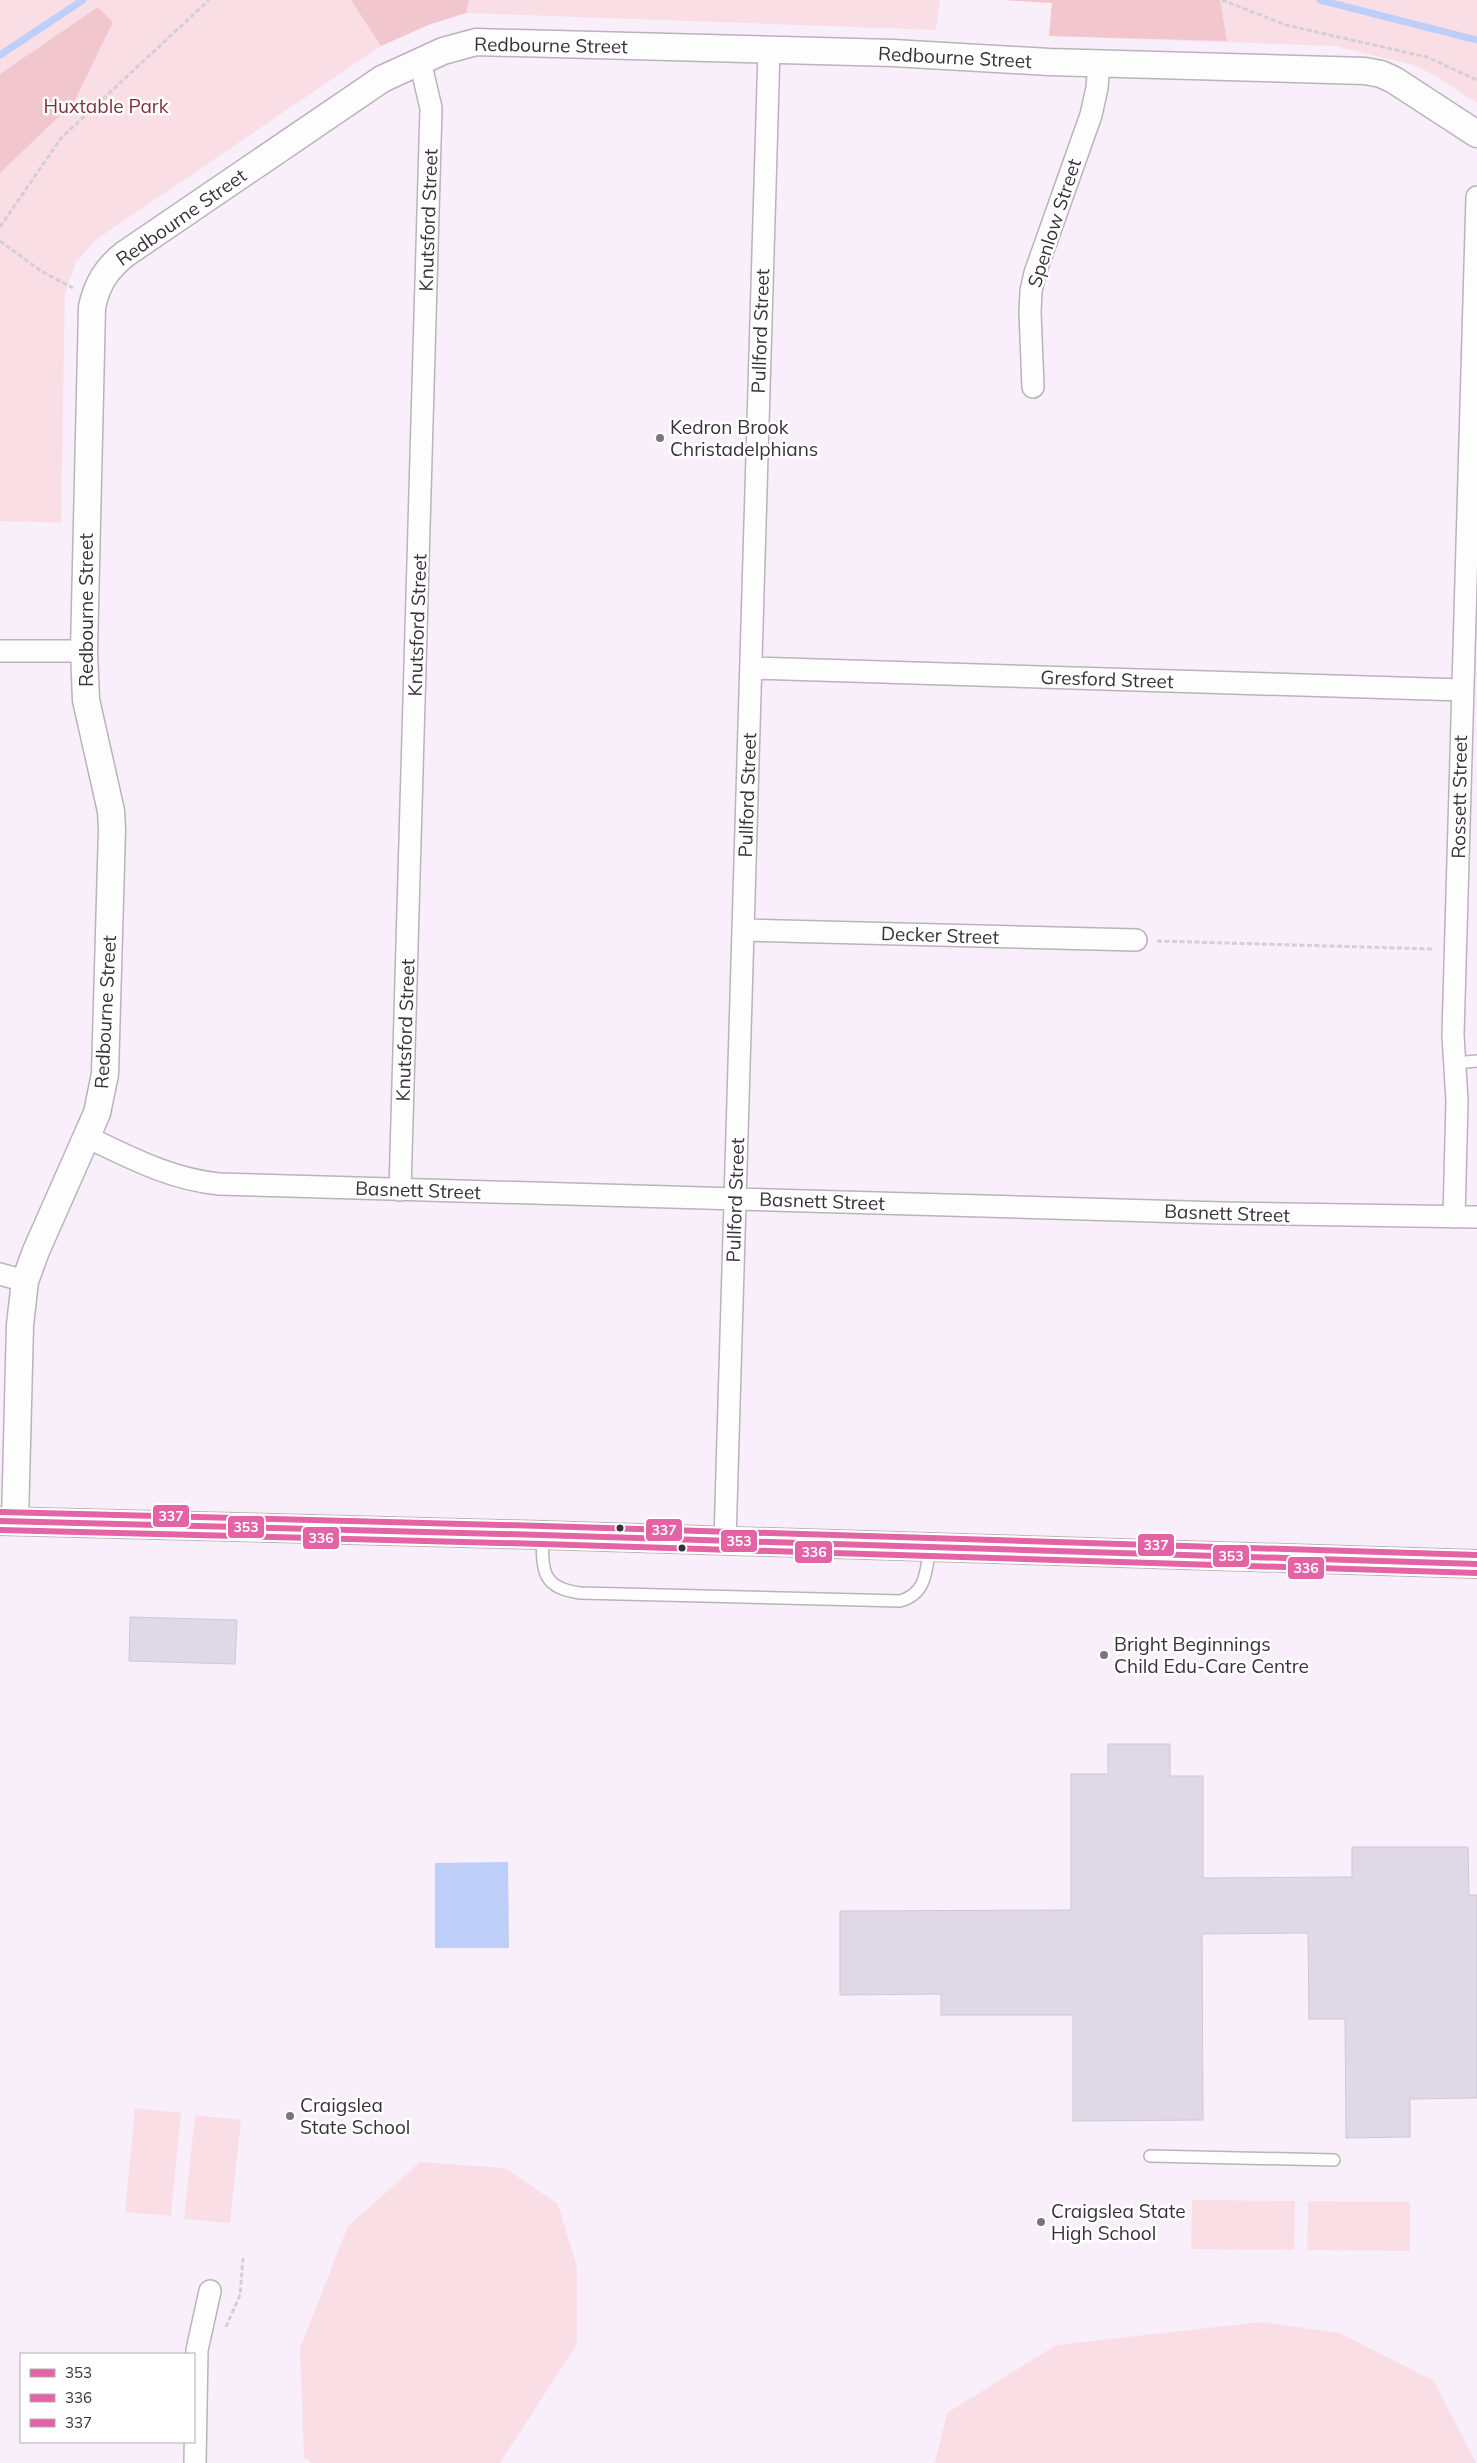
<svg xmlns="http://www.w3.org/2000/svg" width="1477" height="2463" viewBox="0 0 1477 2463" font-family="Mulish,sans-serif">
  <rect width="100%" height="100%" fill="#f8effa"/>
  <path fill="#f9dfe5" d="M0,0H940L936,30L466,13L428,25L381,46L97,239L76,262L65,294L61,523L0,521Z
    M1004,0H1477V103L1434,75L1413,65L1335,46L1049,36L1052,3Z
    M135,2108L181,2113L171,2216L125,2212Z
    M195,2115L241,2120L230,2223L184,2219Z
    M420,2162L505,2168L558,2204L577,2267V2344L500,2463H312L304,2458L300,2348L348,2226Z
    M1192,2200L1295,2201L1294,2250L1191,2249Z
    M1308,2201L1410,2202V2251L1307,2250Z
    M1261,2322L1340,2333L1434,2381L1476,2463H935L947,2413L1056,2345Z"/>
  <path fill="#f2c6cd" d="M351,0H469L466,13L428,25L381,46Z
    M1004,0H1220L1227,41L1049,36L1052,3Z
    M98,7L113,22L74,102L0,173V74Z"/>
  <path fill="#bdcef9" d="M508,1862L509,1948H435V1863Z"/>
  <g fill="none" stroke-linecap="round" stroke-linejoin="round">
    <path stroke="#bdcef9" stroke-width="7" d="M1320,0L1477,40
      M0,55L83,0"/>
  </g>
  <path fill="#ded8e7" stroke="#cec9d2" d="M130,1617L237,1620L235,1664L129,1661Z
    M1108,1744H1170V1776H1203V1878L1352,1877V1847H1468L1469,1895H1477V2098L1410,2099V2137L1346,2138L1345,2019H1309L1308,1933L1202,1934L1203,2120L1073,2121V2015H941V1994L840,1995V1911L1071,1910V1774H1108Z"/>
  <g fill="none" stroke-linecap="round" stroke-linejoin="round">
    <g stroke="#bab3bb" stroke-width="14">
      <path id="service" d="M1455,1063L1477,1061
        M542,1535C543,1569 540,1588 580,1593L900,1601C927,1594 926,1570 930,1546
        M1150,2156L1334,2160"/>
    </g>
    <g stroke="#bab3bb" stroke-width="24">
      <path id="minor" d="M1033,387L1030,312L1031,291L1035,273L1091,115L1097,88L1099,63
        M0,651H84
        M751,668L1462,690
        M744,930L1136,940
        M87,1137C131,1158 170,1179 219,1184L1222,1213L1477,1217
        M400,1190L431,108L420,61
        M1454,1217L1457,1101L1453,1035L1477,197
        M0,1274L25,1281
        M725,1540L769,50
        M195,2463L197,2350L210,2291"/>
    </g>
    <g stroke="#bab3bb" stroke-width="29">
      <path id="tertiary" d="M15,1521L20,1325L25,1281L36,1251L97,1113L105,1074L112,829L111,811L86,700L84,651L92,307C97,284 106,269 125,254L382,79L443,51L476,42L893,53L1049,62L1365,71L1381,74L1394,80L1477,134"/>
    </g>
    <g stroke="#bab3bb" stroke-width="30">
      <path id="secondary" d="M0,1521L542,1535L1477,1564"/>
    </g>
    <path stroke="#d3cfd4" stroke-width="3" stroke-dasharray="5 2.5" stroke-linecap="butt" d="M1222,0L1286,25L1427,57L1477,80
      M0,227L61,138L209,0
      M0,241L41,271L73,288
      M1157,941L1433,949
      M226,2327L240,2295L243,2258"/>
    <use href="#service" stroke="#fefdfe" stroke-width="11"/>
    <use href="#minor" stroke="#fefdfe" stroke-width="21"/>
    <use href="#tertiary" stroke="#fefdfe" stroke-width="26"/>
    <use href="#secondary" stroke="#f6f1f5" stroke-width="28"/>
    <g stroke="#fff" stroke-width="10">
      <path id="bus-1" d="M0,1521L542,1535L1477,1564"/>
    </g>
    <g stroke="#fff" stroke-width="10">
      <path id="bus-2" d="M0,1530L542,1544L1477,1573"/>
    </g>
    <g stroke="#fff" stroke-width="10">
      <path id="bus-3" d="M0,1512L542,1526L1477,1555"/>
    </g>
    <use href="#bus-1" stroke="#e463a4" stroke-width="6"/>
    <use href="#bus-2" stroke="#e463a4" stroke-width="6"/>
    <use href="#bus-3" stroke="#e463a4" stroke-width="6"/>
  </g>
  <g fill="#7b747d" stroke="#fff" stroke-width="2">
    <circle cx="660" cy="438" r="5"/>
    <circle cx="1104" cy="1655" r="5"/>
    <circle cx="290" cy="2116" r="5"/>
    <circle cx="1041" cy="2222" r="5"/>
  </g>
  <g fill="#383139" stroke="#fff" stroke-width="2">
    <circle cx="620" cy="1528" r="4.5"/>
    <circle cx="682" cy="1548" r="4.5"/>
  </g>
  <g text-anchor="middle" stroke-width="5" stroke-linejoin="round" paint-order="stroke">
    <g font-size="19" fill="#383139" stroke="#fff">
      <text transform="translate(551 45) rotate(1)" y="7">Redbourne Street</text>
      <text transform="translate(955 57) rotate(3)" y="7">Redbourne Street</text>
      <text transform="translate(181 217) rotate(-35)" y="7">Redbourne Street</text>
      <text transform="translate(428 220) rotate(-88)" y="7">Knutsford Street</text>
      <text transform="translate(1054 223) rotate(-72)" y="7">Spenlow Street</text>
      <text transform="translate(760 331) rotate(-88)" y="7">Pullford Street</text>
      <text transform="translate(86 610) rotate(-90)" y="7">Redbourne Street</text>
      <text transform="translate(417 625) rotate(-88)" y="7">Knutsford Street</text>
      <text transform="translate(1107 679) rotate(2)" y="7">Gresford Street</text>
      <text transform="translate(747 795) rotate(-88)" y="7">Pullford Street</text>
      <text transform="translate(1459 797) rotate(-89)" y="7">Rossett Street</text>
      <text transform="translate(940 935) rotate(2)" y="7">Decker Street</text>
      <text transform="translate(105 1012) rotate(-87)" y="7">Redbourne Street</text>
      <text transform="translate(405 1030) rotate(-88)" y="7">Knutsford Street</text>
      <text transform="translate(418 1190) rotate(2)" y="7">Basnett Street</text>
      <text transform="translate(735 1200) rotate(-88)" y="7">Pullford Street</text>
      <text transform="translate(822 1201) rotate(2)" y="7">Basnett Street</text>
      <text transform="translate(1227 1213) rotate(2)" y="7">Basnett Street</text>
    </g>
    <g font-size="19" fill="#822e39" stroke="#fff">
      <text x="106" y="113">Huxtable Park</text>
    </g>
    <g font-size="19" fill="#383139" stroke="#fff" text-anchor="start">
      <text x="670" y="434">Kedron Brook<tspan x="670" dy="22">Christadelphians</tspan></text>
      <text x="1114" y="1651">Bright Beginnings<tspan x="1114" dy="22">Child Edu-Care Centre</tspan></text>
      <text x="300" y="2112">Craigslea<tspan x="300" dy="22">State School</tspan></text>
      <text x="1051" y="2218">Craigslea State<tspan x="1051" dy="22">High School</tspan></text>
    </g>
  </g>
  <g stroke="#fff" stroke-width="2">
    <rect x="152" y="1504" width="38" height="24" rx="5" fill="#e463a4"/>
    <rect x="227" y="1515" width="38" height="24" rx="5" fill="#e463a4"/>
    <rect x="645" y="1518" width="38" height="24" rx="5" fill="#e463a4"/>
    <rect x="302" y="1526" width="38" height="24" rx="5" fill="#e463a4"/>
    <rect x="720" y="1529" width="38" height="24" rx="5" fill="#e463a4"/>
    <rect x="1137" y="1533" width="38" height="24" rx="5" fill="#e463a4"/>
    <rect x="794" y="1540" width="39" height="24" rx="5" fill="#e463a4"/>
    <rect x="1212" y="1544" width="38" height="24" rx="5" fill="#e463a4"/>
    <rect x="1287" y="1556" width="38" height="24" rx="5" fill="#e463a4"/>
  </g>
  <g font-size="14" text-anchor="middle" font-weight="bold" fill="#fff">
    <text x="171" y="1521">337</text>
    <text x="246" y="1532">353</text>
    <text x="664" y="1535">337</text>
    <text x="321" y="1543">336</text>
    <text x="739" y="1546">353</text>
    <text x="1156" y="1550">337</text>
    <text x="814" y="1557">336</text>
    <text x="1231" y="1561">353</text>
    <text x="1306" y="1573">336</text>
  </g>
  <rect x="20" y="2353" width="175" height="90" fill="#ffffff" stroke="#afadb0"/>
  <rect x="30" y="2369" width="25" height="8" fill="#e463a4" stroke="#afadb0"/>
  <text x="65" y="2378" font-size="15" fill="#383139">353</text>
  <rect x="30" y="2394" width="25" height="8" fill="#e463a4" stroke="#afadb0"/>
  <text x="65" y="2403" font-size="15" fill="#383139">336</text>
  <rect x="30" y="2419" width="25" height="8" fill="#e463a4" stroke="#afadb0"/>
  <text x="65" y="2428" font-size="15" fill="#383139">337</text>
</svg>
